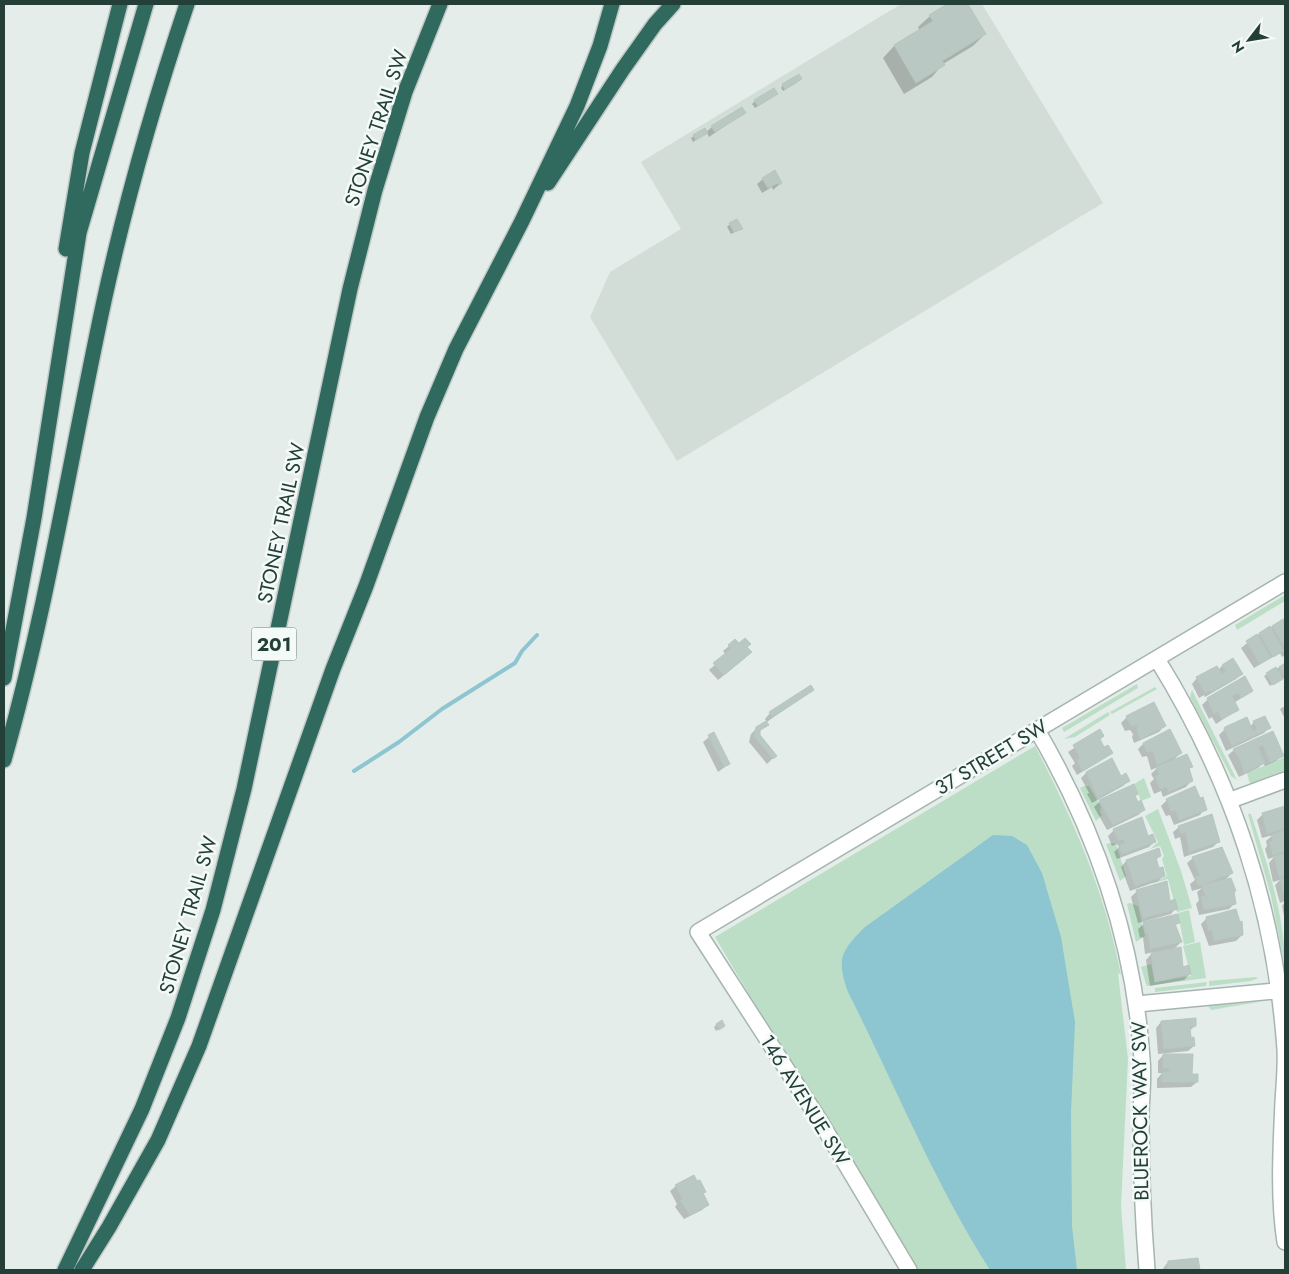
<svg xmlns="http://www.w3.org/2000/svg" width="1289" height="1274" viewBox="0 0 1289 1274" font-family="Jost,sans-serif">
  <rect width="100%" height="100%" fill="#e4ede9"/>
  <path fill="#d2ddd8" d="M901,4H982L1103,203L677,461L590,317L610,272L681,229L641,162Z"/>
  <path fill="#bddec6" d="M1285,595V601L1237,630L1235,625Z
    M1137,684L1138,688L1064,732L1062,728Z
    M1155,687L1157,689L1112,714L1110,712Z
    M1192,690L1237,780L1231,776L1190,697Z
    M1108,712L1110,715L1075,737L1064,739Z
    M1035,746C1074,821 1105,892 1121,975L1118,973L1128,1059L1121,1206L1126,1270H912L715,937Z
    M1285,757V770L1250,784L1247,773Z
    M1144,778L1151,797L1141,801L1134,784Z
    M1084,786H1089L1101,807L1100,811L1102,815L1096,821L1080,788Z
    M1158,809L1181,871L1192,908L1177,912L1168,879L1150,884L1167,876L1162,859L1164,856L1160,846L1150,849L1158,842L1145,816Z
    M1248,814H1251C1267,863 1285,915 1285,967L1271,896Z
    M1111,843L1116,844L1126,876L1120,881L1106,844Z
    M1130,903L1138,906L1145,936L1136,942L1127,904Z
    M1189,910L1195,942L1184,945L1178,913Z
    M1200,942L1206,978L1147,986L1146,984L1141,967L1151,964L1155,982L1191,976L1183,946Z
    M1256,977L1258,978L1251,981L1209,986V981Z
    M1207,982L1206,986L1155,992V988Z
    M1259,1002L1211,1010L1208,1006L1255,1002Z"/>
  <path fill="#8dc5d1" d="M993,835L1012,836L1027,845L1042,873L1061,937L1075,1022L1071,1112L1072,1226L1077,1270H990C934,1182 895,1085 848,992C836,958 841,951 865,927Z"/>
  <path fill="#0003" d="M949,4H966L985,34L973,46L943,64L932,77L904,94L883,58L894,46L920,31L918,27L930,16Z
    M798,82L783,91L781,88L783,85Z
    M774,89V96L755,108L752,104L755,101Z
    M744,113L709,137L707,133L693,142L691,138L705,129L706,132L712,127Z
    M763,179L781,183L773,190L772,187L762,193L757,184Z
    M730,224L741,229L731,234L727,227Z
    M1282,621L1284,623L1285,621V655L1282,657L1280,653L1254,668L1241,648L1259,634Z
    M735,641L739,645L746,647L745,658L718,680L709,670L726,655L723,651Z
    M1285,664V679L1282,678L1270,686L1264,676Z
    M1222,666L1242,674L1236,679L1205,697L1204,695L1199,698L1192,684L1197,678L1218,670Z
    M1245,678L1252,691L1234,703L1237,710L1216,724L1212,717L1209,719L1202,705L1208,699Z
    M812,689L767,722L765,719L770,713Z
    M1285,706V719L1280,709Z
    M1127,717L1164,726L1159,732L1134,743L1132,737L1133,734L1130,730L1125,731L1121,723Z
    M1254,722L1269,727L1264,733L1226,751L1219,735L1226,728L1250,727Z
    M767,725L759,732V736L775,756L767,764L749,742L751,734L757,728Z
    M1170,730L1181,753L1172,761L1191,766L1188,770L1191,781L1186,787L1163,797L1161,791L1154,794L1150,783L1154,779L1151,774L1158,767L1151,770L1147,756L1142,757L1138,749L1143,744Z
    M1100,731L1099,740L1104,749L1112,753L1077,775L1072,766L1075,763L1068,752Z
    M1272,732L1282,755L1276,761L1265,766L1263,763L1258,768L1239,777L1228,755L1234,750Z
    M713,734L729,764L718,772L703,742Z
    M1112,760L1120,777L1128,781L1123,786L1092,803L1087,794L1089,793L1081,778L1086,773Z
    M1134,797L1144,810L1138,815L1107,830L1094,807L1100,801Z
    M1167,800L1205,809L1200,815L1174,825L1170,815L1166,816L1161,806Z
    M1284,807L1285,901L1280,903L1275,885L1280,880L1273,882L1269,863L1274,857L1268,859L1265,849L1267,846L1266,841L1273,835L1262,838L1257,820L1263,814Z
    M1179,827L1219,841L1213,847L1184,857L1180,837L1175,839L1173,832Z
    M1114,830L1147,837L1155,841L1149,847L1117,859L1114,852L1119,847L1117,844L1112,846L1108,836Z
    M1158,850L1160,856L1155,861L1158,870L1164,875L1158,881L1130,891L1121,867L1126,861Z
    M1193,858L1232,873L1224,881L1234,904L1229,909L1199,915L1196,904L1199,900L1197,892L1202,888L1192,891L1190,884L1195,880L1187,863Z
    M1137,891L1169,902L1176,908L1171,914L1138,923L1131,897Z
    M1285,902V921L1282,906Z
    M1206,919L1242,935L1236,941L1209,946L1201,924Z
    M1146,922H1179L1175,926L1181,942L1173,950L1182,968L1190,974L1184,980L1150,986L1146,960L1153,952L1145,954L1143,937L1140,938L1138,929Z
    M1194,1020L1195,1026L1189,1031L1194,1046L1188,1051L1158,1054L1156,1028L1161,1022Z
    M716,1025L724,1026L716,1031L714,1027Z
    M1165,1053L1197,1082L1191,1087L1157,1088V1079L1162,1073H1158V1061Z
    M676,1186L702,1194L707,1205L702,1210L684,1219L675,1207L677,1204L670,1191Z
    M1197,1259L1198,1270H1162L1168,1262Z"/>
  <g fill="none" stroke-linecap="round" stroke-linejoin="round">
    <path stroke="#8dc5d1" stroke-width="4" d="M354,771L399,742L442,709L515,663L522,651L537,635"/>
  </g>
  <path fill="#b9c8c2" stroke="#b6c7c0" d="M947,4H968L986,34L942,61L945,65L916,83L894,45L933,21L929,15Z
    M799,74L802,79L785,89L782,84Z
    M774,88L778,94L758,106L754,100Z
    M742,107L746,113L715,132L711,126Z
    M705,128L708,133L696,140L693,135Z
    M775,170L782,183L779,185L778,183L768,188L762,178Z
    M737,219L743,229L734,232L729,223Z
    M1283,619L1285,623V648L1272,626Z
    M1270,626L1284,651L1273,657L1259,633Z
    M1257,634L1271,657L1260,664L1246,641Z
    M745,638L751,644L747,647L752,652L724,675L713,663L731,649L728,645L735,639L739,643Z
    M1233,658L1243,674L1211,692L1210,690L1205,693L1196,677L1217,666L1222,674L1226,672L1222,665Z
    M1285,663V677L1279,667Z
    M1276,667L1283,679L1273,685L1266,673Z
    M1245,676L1253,691L1241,698L1239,693L1232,696L1239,710L1222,719L1218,712L1214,714L1207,698Z
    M811,685L814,690L773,717L769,712Z
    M1154,702L1166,726L1140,739L1137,730L1138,728L1136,725L1131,726L1126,716Z
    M1265,716L1271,728L1232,746L1224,729L1225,727L1247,717L1253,731L1257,729L1253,721Z
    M766,721L769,725L760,730V735L777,756L773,759L754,736L756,727Z
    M1100,729L1104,736L1100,739L1104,747L1108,745L1113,753L1083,771L1077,760L1080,758L1073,745Z
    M1170,729L1182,753L1157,765L1153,751L1147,752L1143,743Z
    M1273,731L1284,756L1270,762L1263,745L1258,747L1265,763L1244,773L1240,759L1233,749Z
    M714,732L730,764L724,767L708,735Z
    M1187,754L1193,767L1189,768L1193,781L1169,792L1166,787L1160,789L1155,777L1159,775L1156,767Z
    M1112,758L1121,776L1126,773L1130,781L1098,798L1086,772Z
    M1134,784L1138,794L1135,796L1138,802L1141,800L1145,810L1113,825L1099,800Z
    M1195,786L1200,798L1203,797L1207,810L1179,820L1175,810L1171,812L1166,799Z
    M1285,806V828L1267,834L1262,813Z
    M1212,814L1220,842L1189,852L1186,832L1181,834L1178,826Z
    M1142,817L1148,836L1153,834L1156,842L1122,854L1119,846L1125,843L1123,839L1118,841L1113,829Z
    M1285,830V851L1273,855L1269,842L1273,841L1271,835Z
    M1222,847L1233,873L1198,886L1195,877L1200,876L1192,857Z
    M1159,848L1161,856L1156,858L1159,868L1163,867L1165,876L1135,886L1126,860Z
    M1285,853V875L1279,877L1274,856Z
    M1285,877V898L1280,878Z
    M1231,878L1236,891H1234L1236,904L1204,910L1201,897L1205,896L1202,885Z
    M1167,881L1170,901L1175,899L1178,909L1143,918L1136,890Z
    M1236,909L1240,922L1242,921L1243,935L1214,941L1212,930H1208L1206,917Z
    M1178,914L1180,923L1175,924L1182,942L1150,949L1148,932L1146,933L1143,922Z
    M1181,947L1183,967L1189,965L1191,974L1155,982L1151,953Z
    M1196,1018V1026L1190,1027L1191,1038L1194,1037L1195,1046L1164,1049L1161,1021Z
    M722,1020L725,1026L719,1030L716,1024Z
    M1163,1054H1193L1192,1074H1198V1082H1162V1072H1169V1068H1163Z
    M694,1175L697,1181L700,1180L706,1192L703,1193L709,1205L690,1215L680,1200L683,1199L675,1185Z
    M1198,1258L1200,1270H1167L1168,1261Z"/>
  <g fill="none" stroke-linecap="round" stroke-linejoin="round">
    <g stroke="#a6b5b0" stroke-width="18">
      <path id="minor" d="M1157,659C1232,780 1275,907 1285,1049C1286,1067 1284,1085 1283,1102C1281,1148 1278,1196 1285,1242
        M1037,730C1096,831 1134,941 1142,1059C1144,1079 1141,1099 1141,1119C1141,1170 1143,1220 1147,1270
        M1231,800L1285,780
        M1137,1004L1285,990
        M909,1270L820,1121L698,932L1285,582"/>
    </g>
    <g stroke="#c1c9c7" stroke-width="18">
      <path id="highway" d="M548,183L623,69L655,24L673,4
        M66,249L82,153L120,4
        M4,678L34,518L79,233L146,4
        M4,760C47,609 71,454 104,301C126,200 154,102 187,4
        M65,1270L142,1109L178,1018L213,910L244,789L350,289L375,190L405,92L440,4
        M82,1270L109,1227L158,1140L199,1046L333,669L366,586L427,417L456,349L522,221L577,106L600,46L612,4"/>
    </g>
    <use href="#minor" stroke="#fff" stroke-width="15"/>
    <use href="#highway" stroke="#306a5f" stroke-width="15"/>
  </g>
  <g text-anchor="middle" stroke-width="5" stroke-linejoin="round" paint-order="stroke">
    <rect fill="#f4faf7" stroke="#627771" stroke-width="1" x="251.5" y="627.5" width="45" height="33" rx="4"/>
    <g font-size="19" font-weight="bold" fill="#233f38">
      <text x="274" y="651">201</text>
    </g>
    <g font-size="20" fill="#233f38" stroke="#f4faf7">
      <text transform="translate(376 128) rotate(-72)" y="7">STONEY TRAIL SW</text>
      <text transform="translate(281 523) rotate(-78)" y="7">STONEY TRAIL SW</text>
      <text transform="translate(991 757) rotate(-31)" y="7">37 STREET SW</text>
      <text transform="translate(188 915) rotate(-74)" y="7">STONEY TRAIL SW</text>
      <text transform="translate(805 1100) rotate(58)" y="7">146 AVENUE SW</text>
      <text transform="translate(1140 1111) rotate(-91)" y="7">BLUEROCK WAY SW</text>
    </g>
  </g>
  <rect width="1289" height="1274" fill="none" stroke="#233f38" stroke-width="10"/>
  <g transform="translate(1249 40) rotate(239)" stroke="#f4faf7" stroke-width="4" paint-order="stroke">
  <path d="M0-4L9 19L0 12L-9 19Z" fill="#233f38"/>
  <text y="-8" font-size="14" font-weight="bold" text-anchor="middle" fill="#233f38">N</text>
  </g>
</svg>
